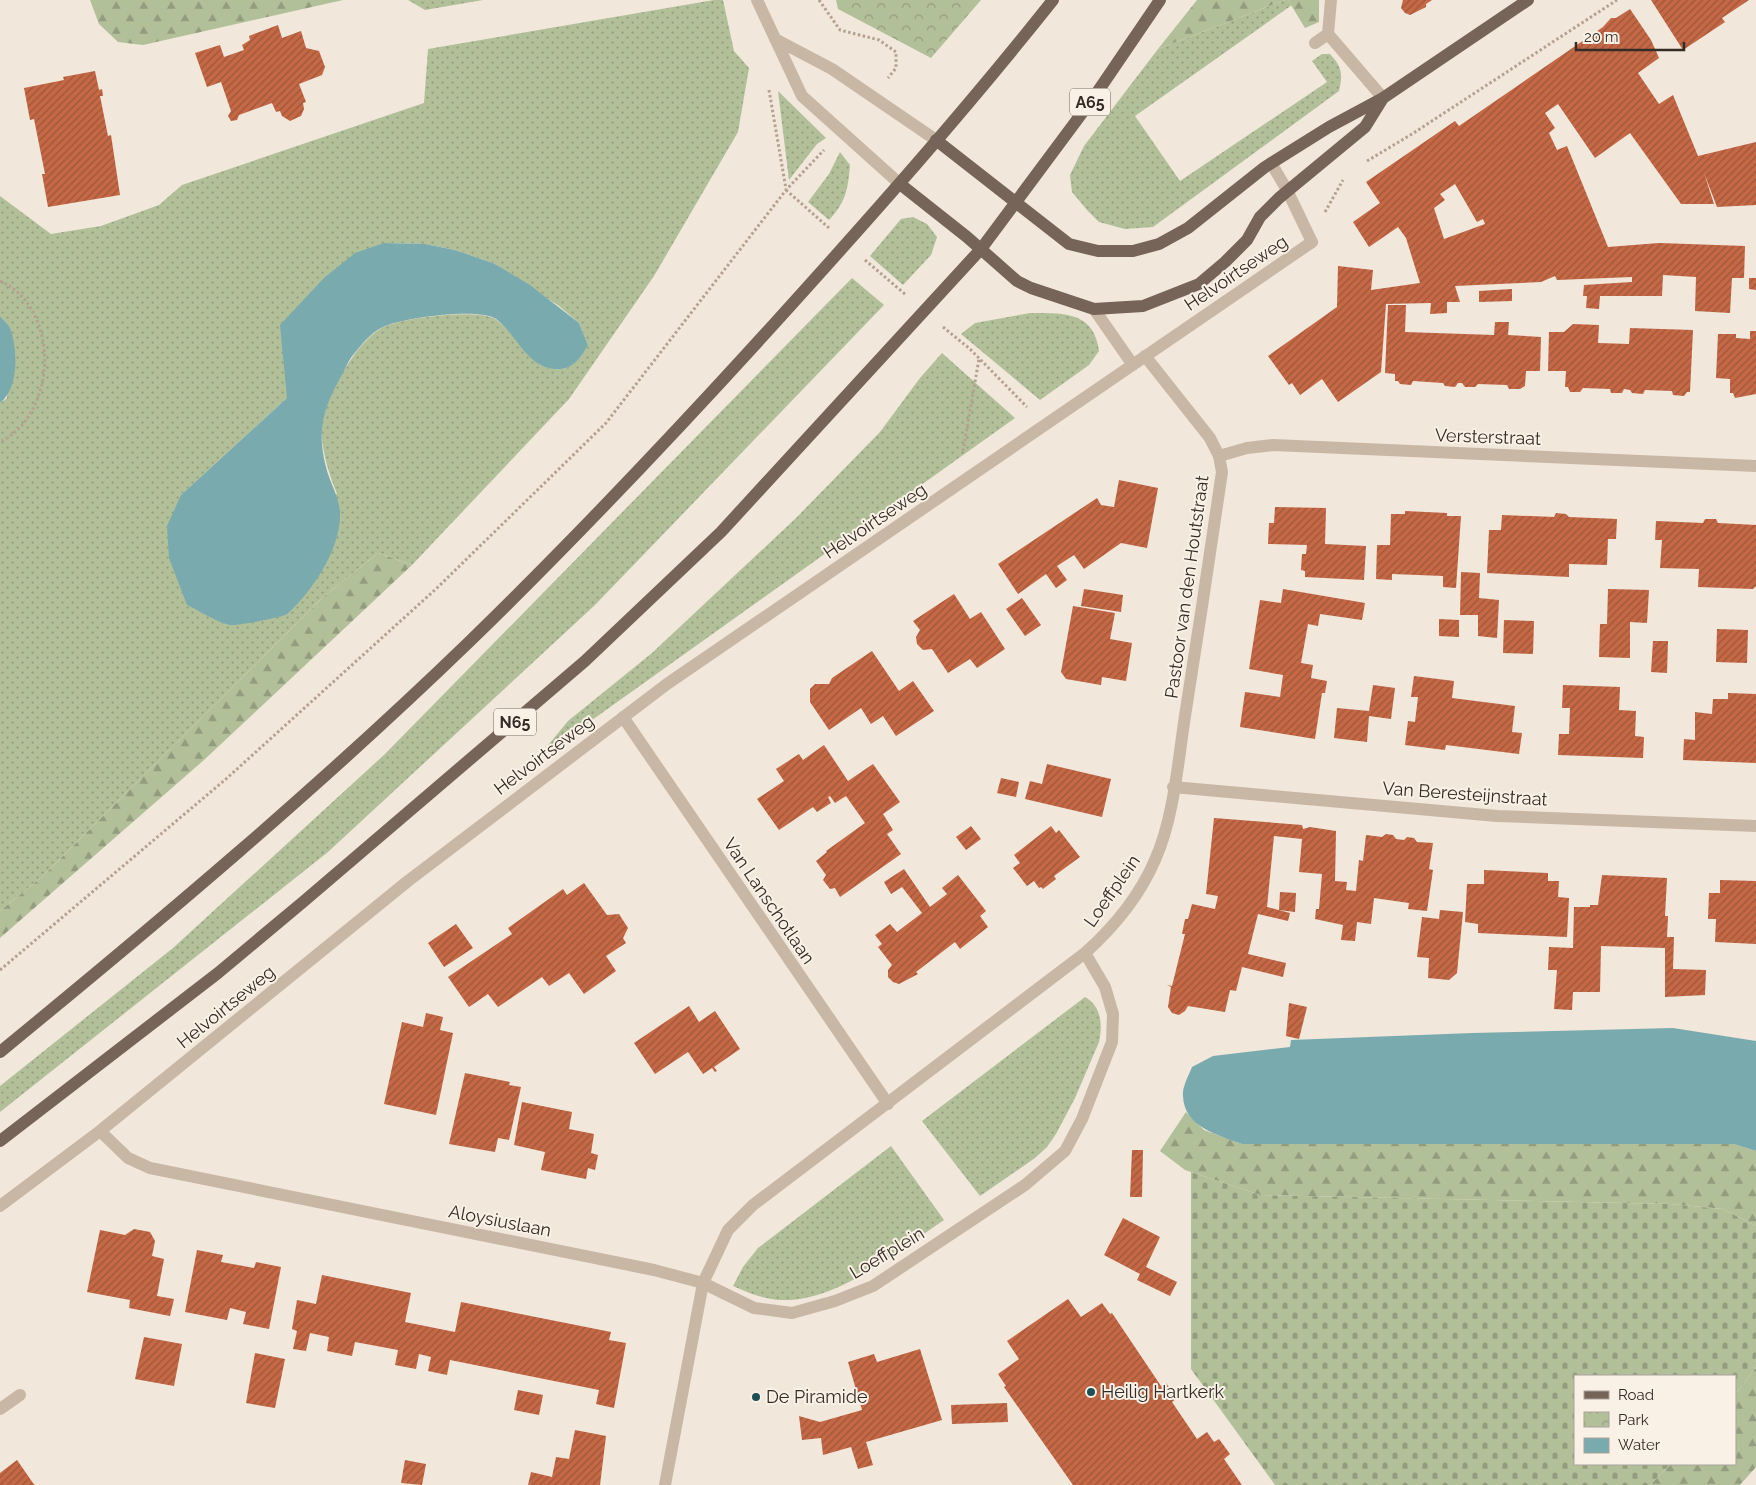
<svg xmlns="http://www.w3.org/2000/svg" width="1756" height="1485" viewBox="0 0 1756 1485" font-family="Raleway,sans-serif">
  <defs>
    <pattern id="grass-dots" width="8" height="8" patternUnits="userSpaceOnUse" patternTransform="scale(1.25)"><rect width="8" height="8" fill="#b2c09a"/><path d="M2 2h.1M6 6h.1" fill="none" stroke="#929c7e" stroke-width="1.8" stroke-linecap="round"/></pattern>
    <pattern id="forest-firs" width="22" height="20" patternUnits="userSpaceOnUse" patternTransform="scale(1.25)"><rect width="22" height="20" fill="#b2c09a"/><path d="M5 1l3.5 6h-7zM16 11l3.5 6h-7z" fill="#929c7e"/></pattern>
    <pattern id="cemetery-stones" width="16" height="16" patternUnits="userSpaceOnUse" patternTransform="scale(1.25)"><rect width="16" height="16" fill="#b2c09a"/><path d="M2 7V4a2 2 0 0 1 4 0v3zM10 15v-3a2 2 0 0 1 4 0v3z" fill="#929c7e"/></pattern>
    <pattern id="park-crowns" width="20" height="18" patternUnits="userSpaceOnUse" patternTransform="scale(1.25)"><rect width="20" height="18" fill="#b2c09a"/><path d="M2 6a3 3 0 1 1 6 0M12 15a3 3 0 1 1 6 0" fill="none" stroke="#929c7e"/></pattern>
    <pattern id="building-hatch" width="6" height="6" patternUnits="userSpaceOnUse" patternTransform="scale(1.25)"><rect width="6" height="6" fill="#c46845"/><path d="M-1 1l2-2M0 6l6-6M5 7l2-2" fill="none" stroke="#a0563a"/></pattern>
  </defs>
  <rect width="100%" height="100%" fill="#f1e7da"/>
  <path fill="url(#grass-dots)" fill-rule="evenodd" d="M408,0H483L425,10Z
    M714,0H723L734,51L749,68L738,132L654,276L569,399L412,565L378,553L322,598L43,876L0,911V403L7,398L9,327L0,316V196L51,234L101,226L159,205L182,185L424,103L428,49ZM384,243L425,244L455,250L493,263L559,306L579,323L588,345C579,359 572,371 554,369C526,366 517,333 495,319C478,308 396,318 380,329C356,345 344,371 330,395C313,425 325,464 337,494L181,495L287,398Z
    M1285,0H1288L1292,5L1135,116L1180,181L1327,82L1312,61L1322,54H1330C1342,67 1343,74 1339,91L1153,227L1125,229L1099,222L1087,210L1072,192L1070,175L1084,146L1158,49Z
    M778,91L826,138L817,144L789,180Z
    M840,152L850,165C848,189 846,202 829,220L808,202L829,174Z
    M913,217L927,224L937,237L931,255L903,285L870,256L901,219Z
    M852,278L884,305L595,605L328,852L0,1112V1086L173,948L385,754Z
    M1030,313C1063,313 1094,311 1099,351L1089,365L1040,400L961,334L975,323Z
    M942,353L1015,418L536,760L568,721L652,653L796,518L880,432L920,378Z
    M1085,997C1101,1006 1103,1024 1099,1042L1075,1098L1056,1134L1047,1147L1035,1158L980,1196L922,1121Z
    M891,1146L944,1220C900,1250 836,1303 781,1300C764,1299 748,1293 733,1286L743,1267L758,1248Z"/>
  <path fill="url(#forest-firs)" d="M90,0H343L143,45L118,42L99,24Z
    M1197,0H1285L1158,49Z
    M1288,0H1319V22L1305,28Z
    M378,553L412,565L204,760L0,938V911L43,876L322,598Z
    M1186,1112L1204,1130L1242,1144H1734L1756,1151V1226L1723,1209L1671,1204L1260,1195L1185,1170L1160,1151Z
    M1756,1367V1467L1740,1485H1650L1671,1464H1735V1395Z"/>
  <path fill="url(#cemetery-stones)" d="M1191,1172L1260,1195L1671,1204L1723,1209L1756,1226V1367L1735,1395V1376H1575V1464H1671L1650,1485H1275L1191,1369Z"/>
  <path fill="url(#park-crowns)" d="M836,0H981L931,58L838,9Z"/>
  <path fill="#79aaae" d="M384,243L425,244L455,250L493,263L530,285L579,323L588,345C580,359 572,371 554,369C527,367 516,334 496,319C479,307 399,318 381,328C372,332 360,346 354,354C349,359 346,367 343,373C324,406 316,429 326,467C330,484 341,499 340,517C339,551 312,592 287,614C283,617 238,626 231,625C220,624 198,610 187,605L169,558L167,526L181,495L287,398L280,325L324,278L355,253Z
    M0,316C3,320 8,324 10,328C18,350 19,388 0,403Z
    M1673,1028L1756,1041V1151L1734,1144H1242C1218,1135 1184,1127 1183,1096C1182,1087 1189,1075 1192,1067L1213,1056L1290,1047L1291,1040L1472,1033Z"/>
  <path fill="url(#building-hatch)" fill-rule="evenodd" d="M1403,0H1432L1426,4V7L1410,15L1405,13L1401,8Z
    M1651,0H1749L1722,18L1725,22L1683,50Z
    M1630,9L1651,40L1659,58L1638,73L1659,104L1673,95L1698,156L1756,142V205L1717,207L1704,173L1714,204H1681L1630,133L1595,158L1558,104L1545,113L1555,128L1549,133L1557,150L1567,146L1608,247L1659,243L1745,246L1744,278H1732L1730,313L1695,311L1696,277L1663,275L1662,296H1600L1599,309L1586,308L1587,296H1583L1584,285L1632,282V277L1557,280L1555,276L1541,282L1455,286L1460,302H1447V313L1430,314L1431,303L1386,304L1381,372L1338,402L1322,379L1300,395L1292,383L1289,385L1268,356L1337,307L1338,266L1373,270L1371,290L1420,283L1406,238L1398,227L1369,247L1353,222L1380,203L1366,182L1455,121L1459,126L1603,27L1611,18H1616ZM1455,184L1477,222L1483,219L1485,224L1444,239L1434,208L1445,200L1440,194Z
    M278,25L282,38L301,31L306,48L319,51L325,67L322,75L299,84L306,102L303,103L304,109L301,116L290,121L282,116L280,111L276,112L272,103L239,115L237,120L231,121L228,116L231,111L221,82L207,87L195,53L220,45L224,57L244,50L242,45L250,40L249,36Z
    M95,71L99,90L102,89L103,96H100L108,136L111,135L120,195L48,207L42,174H45L34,119L30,120L24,88L64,80L63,77Z
    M1749,278H1756V290L1749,289Z
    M1512,289V301L1479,302V291Z
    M1388,305H1406L1405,332L1494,335L1495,322H1509L1508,335L1541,337L1540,371H1526L1525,386L1520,389H1509L1507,385L1478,384L1475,387H1465L1462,383H1458L1455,387L1445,386L1443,383L1413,381L1411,385L1400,384L1398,381H1395V374L1385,373Z
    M1573,324L1599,325L1598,343L1629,344L1630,328L1693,330L1690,392H1687L1684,396L1673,395L1672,391L1645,390L1643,394L1632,393L1630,390L1624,389L1622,393H1611L1610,389L1583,388L1580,392H1570L1568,387H1565L1566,371H1548L1549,332H1564Z
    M1750,331H1756V394L1735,398L1733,393H1730V379L1716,378L1718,334H1736V338L1750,339Z
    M1119,480L1158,488L1147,548L1121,543L1084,569L1074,555L1057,566L1067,580L1056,588L1046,574L1018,594L998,564L1097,498L1101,505L1114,507Z
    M1275,507L1326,508L1325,544L1366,546L1364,580L1305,577V571L1301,570L1302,554H1306L1307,545L1268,544L1269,523H1274Z
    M1405,511L1447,513V516H1461L1456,588L1443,587V576L1392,574V580L1376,579L1377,545H1390L1391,514H1405Z
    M1556,513L1566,514L1569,517L1617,519L1616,539H1608L1607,565L1569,564V577L1487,573L1489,530H1501L1502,515L1554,517Z
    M1705,519H1716L1718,523L1756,525V586L1753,589L1698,587L1699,569L1660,568L1662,540H1655L1656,521L1703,523Z
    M1461,572L1480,573L1479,598L1499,600L1497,638L1478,636V615H1460Z
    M1084,589L1123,595L1121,612L1081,606Z
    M1283,589L1365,603L1362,620L1320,614L1318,626L1308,624L1301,663L1313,665L1311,678L1327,681L1325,693H1322L1315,739L1240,727L1245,692L1280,697L1283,675L1249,669L1260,600L1281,603Z
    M1608,589L1649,590L1647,623L1630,622V658L1599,657L1600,624H1607Z
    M954,594L970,619L981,612L1005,649L977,668L970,659L948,673L932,649L923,650L917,644L916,637L920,630L913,621Z
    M1022,598L1041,625L1025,636L1006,609Z
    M1073,606L1115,613L1110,639L1132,643L1126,681L1102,677L1101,685L1066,679L1061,672Z
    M1439,619L1459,620V637L1439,636Z
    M1504,620L1534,621L1533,654L1503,653Z
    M1717,629L1748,630L1747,663L1716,662Z
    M1653,641H1668L1667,673L1651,672Z
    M872,651L899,691L913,681L934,711L896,736L883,716L871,724L861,708L829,730L810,702V689L815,684H829L832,678Z
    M1414,676L1454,681L1452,698L1515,706L1512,732L1522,733L1519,754L1446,745L1445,750L1405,745L1408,721L1415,722L1418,697H1411Z
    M1373,685L1395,688L1391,719L1369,716L1367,742L1334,738L1337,708L1369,711Z
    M1563,685L1620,687L1619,710L1636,711L1635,736L1644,737L1643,758L1558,755L1559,734H1569L1570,708H1562Z
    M1728,693L1756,694V763L1683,760L1684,739L1695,740V712L1712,714L1713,699H1728Z
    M824,745L848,781L873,764L900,802L883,814L893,830L887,834L901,854L840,897L835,888L830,889L823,880L826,875L816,861L827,852L826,851L865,823L846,796L835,803L830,796L828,797L831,803L817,812L813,807L779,830L757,799L784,781L776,769L799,754L803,760Z
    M1047,764L1111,779L1102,817L1025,799L1030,781L1042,784Z
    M1001,778L1019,782L1016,797L997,793Z
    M1214,818L1302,825L1303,829L1310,827L1336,831L1335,881L1347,882L1346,890L1356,891L1359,860L1363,861L1366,835L1382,837L1386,834L1393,835L1396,839L1404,840L1407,837L1414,838L1417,842L1433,843L1429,869L1433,870L1427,911L1408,909L1409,903L1374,898L1371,924L1357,922L1355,941L1341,940L1343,925L1315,919L1316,909H1319L1322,874L1299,872L1302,839L1274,836L1267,907L1290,913L1288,921L1258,914L1248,954L1286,963L1283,977L1242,967L1236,991L1230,990L1225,1012L1188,1006L1185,1011L1179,1015L1172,1013L1168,1007L1171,987L1167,985L1172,986L1185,934H1182L1185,919H1188L1192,904L1215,909L1218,896L1206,894Z
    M971,826L981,839L966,850L956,837Z
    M1051,826L1056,833L1059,830L1080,857L1054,876L1056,879L1043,889L1041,887L1039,888L1034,881L1027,886L1013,868L1020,863L1014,855Z
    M904,869L930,907L947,894L942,888L958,875L986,911L980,916L988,927L960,949L955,942L916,972L918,974L899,984L893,982L888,977V970L892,965L878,947L882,944L875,935L890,924L897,932L922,913L902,887L891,894L884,882Z
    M1484,870L1548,873V881H1559L1558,897L1569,898L1567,937L1478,933V924L1465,922L1467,884H1484Z
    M1602,875L1667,878L1665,916H1668L1667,937H1674L1673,969L1706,970L1705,995L1665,997V948L1601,946L1600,992H1573L1572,1010L1554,1009L1557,970H1548L1549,947L1573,948L1574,907H1590V905H1598Z
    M1720,880L1756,881V944L1715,942L1716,919H1708L1709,893H1720Z
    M584,883L607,915L619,914L628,928L623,938L626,943L606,956L616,971L584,994L569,973L549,986L542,977L498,1007L488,994L469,1007L448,977L512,934L508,928L563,889L567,895Z
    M1280,892L1296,893L1295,912L1279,910Z
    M1440,910L1463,912L1457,973L1449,980L1428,978L1429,958L1417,957L1422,917L1439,919Z
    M456,924L473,948L444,967L428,943Z
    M1289,1003L1307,1007L1299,1039L1286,1036Z
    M689,1006L699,1022L715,1011L740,1049L714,1067L717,1071L715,1072L712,1068L703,1074L688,1052L655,1074L634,1043Z
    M426,1013L443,1017L440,1030L453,1033L436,1115L384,1104L402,1022L423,1027Z
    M465,1073L510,1082L509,1085L521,1087L509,1140L498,1138L495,1152L449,1144Z
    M522,1102L572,1112L569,1129L594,1134L591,1153L598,1155L595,1170L588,1168L586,1179L541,1170L545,1152L514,1145Z
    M1132,1150H1143L1142,1197H1130Z
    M1123,1218L1160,1237L1146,1267L1177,1282L1170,1296L1137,1280L1140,1274L1104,1255Z
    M134,1229L150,1232L155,1241L152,1256L164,1259L157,1296L174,1299L170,1316L129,1308L130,1300L87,1292L100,1230L125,1235Z
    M197,1250L223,1255L221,1262L238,1265L254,1268L256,1262L281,1267L269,1329L243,1324L246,1312L230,1308L227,1320L185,1312Z
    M322,1275L411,1293L405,1322L455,1332L461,1302L611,1332L609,1340L626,1343L614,1408L596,1404L599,1390L450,1360L447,1375L428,1371L431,1357L419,1354L416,1369L395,1365L398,1350L355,1342L352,1356L327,1351L329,1337L310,1333L306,1351L293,1349L297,1331L292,1329L297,1300L316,1304Z
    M1068,1299L1081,1317L1102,1303L1110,1314L1112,1313L1161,1386L1166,1383L1177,1398L1172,1402L1197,1439L1207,1432L1214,1442L1219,1439L1230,1454L1224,1459L1242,1485H1073L1004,1387L1006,1386L998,1374L1019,1359L1007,1341Z
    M144,1337L182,1344L174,1386L135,1379Z
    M920,1349L942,1420L866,1442L873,1465L858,1469L851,1447L823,1455L821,1438L802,1440L799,1416L820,1422L862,1410L848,1362L874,1354L877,1362Z
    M255,1353L285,1359L275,1408L246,1403Z
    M518,1390L543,1395L539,1415L514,1410Z
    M1007,1403L1008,1422L952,1424L951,1405Z
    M575,1430L606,1436L600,1485H528L531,1472L552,1477L556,1457L569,1459Z
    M17,1460L33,1483L35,1485H0V1473Z
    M405,1460L426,1464L422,1485L401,1483Z"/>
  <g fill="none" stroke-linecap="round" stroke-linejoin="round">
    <path stroke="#b5a190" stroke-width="3" stroke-dasharray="2.5 2.5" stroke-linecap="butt" d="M819,0L840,30L879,40L896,52V68L888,78
      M769,90L786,189
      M1367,161L1412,134L1617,0
      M786,190L829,228
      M1325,212L1343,180
      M865,260L906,295
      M0,281C61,308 58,414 0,442
      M943,327L970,349L1027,407
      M963,451L979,359
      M0,970L226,779L437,588L606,423L786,190L824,150"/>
    <path stroke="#c9b7a6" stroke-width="12" d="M757,0L802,96L900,184
      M1331,0L1328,34L1383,98
      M775,39L832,69L936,140
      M1315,43L1328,34
      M1094,309L1133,365
      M1219,456L1247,448L1273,445L1756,466
      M623,717L888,1104
      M1173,787L1497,816L1756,826
      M100,1131L128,1158L150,1168L654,1270L703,1283L754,1308L792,1313L835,1301L873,1286L1025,1185L1065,1151L1082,1119L1112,1042L1113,1014L1105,987L1085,953
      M0,1206L100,1131L408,881L667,684L1312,242L1287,190L1271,163
      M0,1409L20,1395
      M665,1485L703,1283L728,1230L753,1205L1085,953C1114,927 1140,895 1155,860C1174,818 1178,761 1185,716C1198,635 1210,553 1222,472L1219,456L1210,438L1145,356"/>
    <path stroke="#776458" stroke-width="12" d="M936,140L1069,244L1098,251H1133L1159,244L1188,228L1265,167L1329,127L1383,98L1528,0
      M900,184L967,237L1017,281L1031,288L1094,309L1143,306L1199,284L1225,262L1247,240L1260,217L1279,198L1365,127L1383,98
      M0,1052C160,921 319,787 468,643C574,540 675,433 774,324C870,218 964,112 1053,0
      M0,1141L218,973L303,902L585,661L721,532L981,249L1094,97L1160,0"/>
  </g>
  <g fill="#1d5056" stroke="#f9f1e6" stroke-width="2">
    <circle cx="1091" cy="1392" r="5"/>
    <circle cx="756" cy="1397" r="5"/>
  </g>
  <g text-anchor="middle" stroke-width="4" stroke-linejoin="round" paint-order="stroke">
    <g fill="#f9f1e6" stroke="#706760" stroke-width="1">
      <rect x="1070" y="88.5" width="40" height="27" rx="4"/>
      <rect x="494" y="708.5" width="42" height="27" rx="4"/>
    </g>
    <g font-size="16" font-weight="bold" fill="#352c27">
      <text x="1090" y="108">A65</text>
      <text x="515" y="728">N65</text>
    </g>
    <g font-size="18" fill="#352c27" stroke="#f9f1e6">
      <text transform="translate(1236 273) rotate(-34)" y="6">Helvoirtseweg</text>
      <text transform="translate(1488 437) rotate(2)" y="6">Versterstraat</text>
      <text transform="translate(875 521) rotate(-34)" y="6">Helvoirtseweg</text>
      <text transform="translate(1187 587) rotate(-82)" y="6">Pastoor van den Houtstraat</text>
      <text transform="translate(544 755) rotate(-37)" y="6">Helvoirtseweg</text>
      <text transform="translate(1465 794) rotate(4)" y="6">Van Beresteijnstraat</text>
      <text transform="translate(1112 891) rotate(-55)" y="6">Loeffplein</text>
      <text transform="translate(769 901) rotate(56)" y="6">Van Lanschotlaan</text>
      <text transform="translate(226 1007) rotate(-39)" y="6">Helvoirtseweg</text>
      <text transform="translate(500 1221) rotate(11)" y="6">Aloysiuslaan</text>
      <text transform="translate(887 1253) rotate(-31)" y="6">Loeffplein</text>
    </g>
    <g font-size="18" fill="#352c27" stroke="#f9f1e6" text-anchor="start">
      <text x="1101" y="1398">Heilig Hartkerk</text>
      <text x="766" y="1403">De Piramide</text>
    </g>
  </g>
  <rect x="1574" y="1375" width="162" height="90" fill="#f9f1e6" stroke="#aba29a"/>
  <rect x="1584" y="1391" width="25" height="8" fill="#776458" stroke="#aba29a"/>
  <text x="1618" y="1400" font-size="15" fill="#352c27">Road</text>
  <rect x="1584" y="1412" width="25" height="15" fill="url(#park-crowns)" stroke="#aba29a"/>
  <text x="1618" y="1425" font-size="15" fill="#352c27">Park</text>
  <rect x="1584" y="1438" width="25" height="15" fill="#79aaae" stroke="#aba29a"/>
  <text x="1618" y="1450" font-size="15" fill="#352c27">Water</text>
  <path d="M1576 42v8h108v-8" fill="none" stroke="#352c27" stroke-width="2.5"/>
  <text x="1584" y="42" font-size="15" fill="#352c27" stroke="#f9f1e6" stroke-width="4" paint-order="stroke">20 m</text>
</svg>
